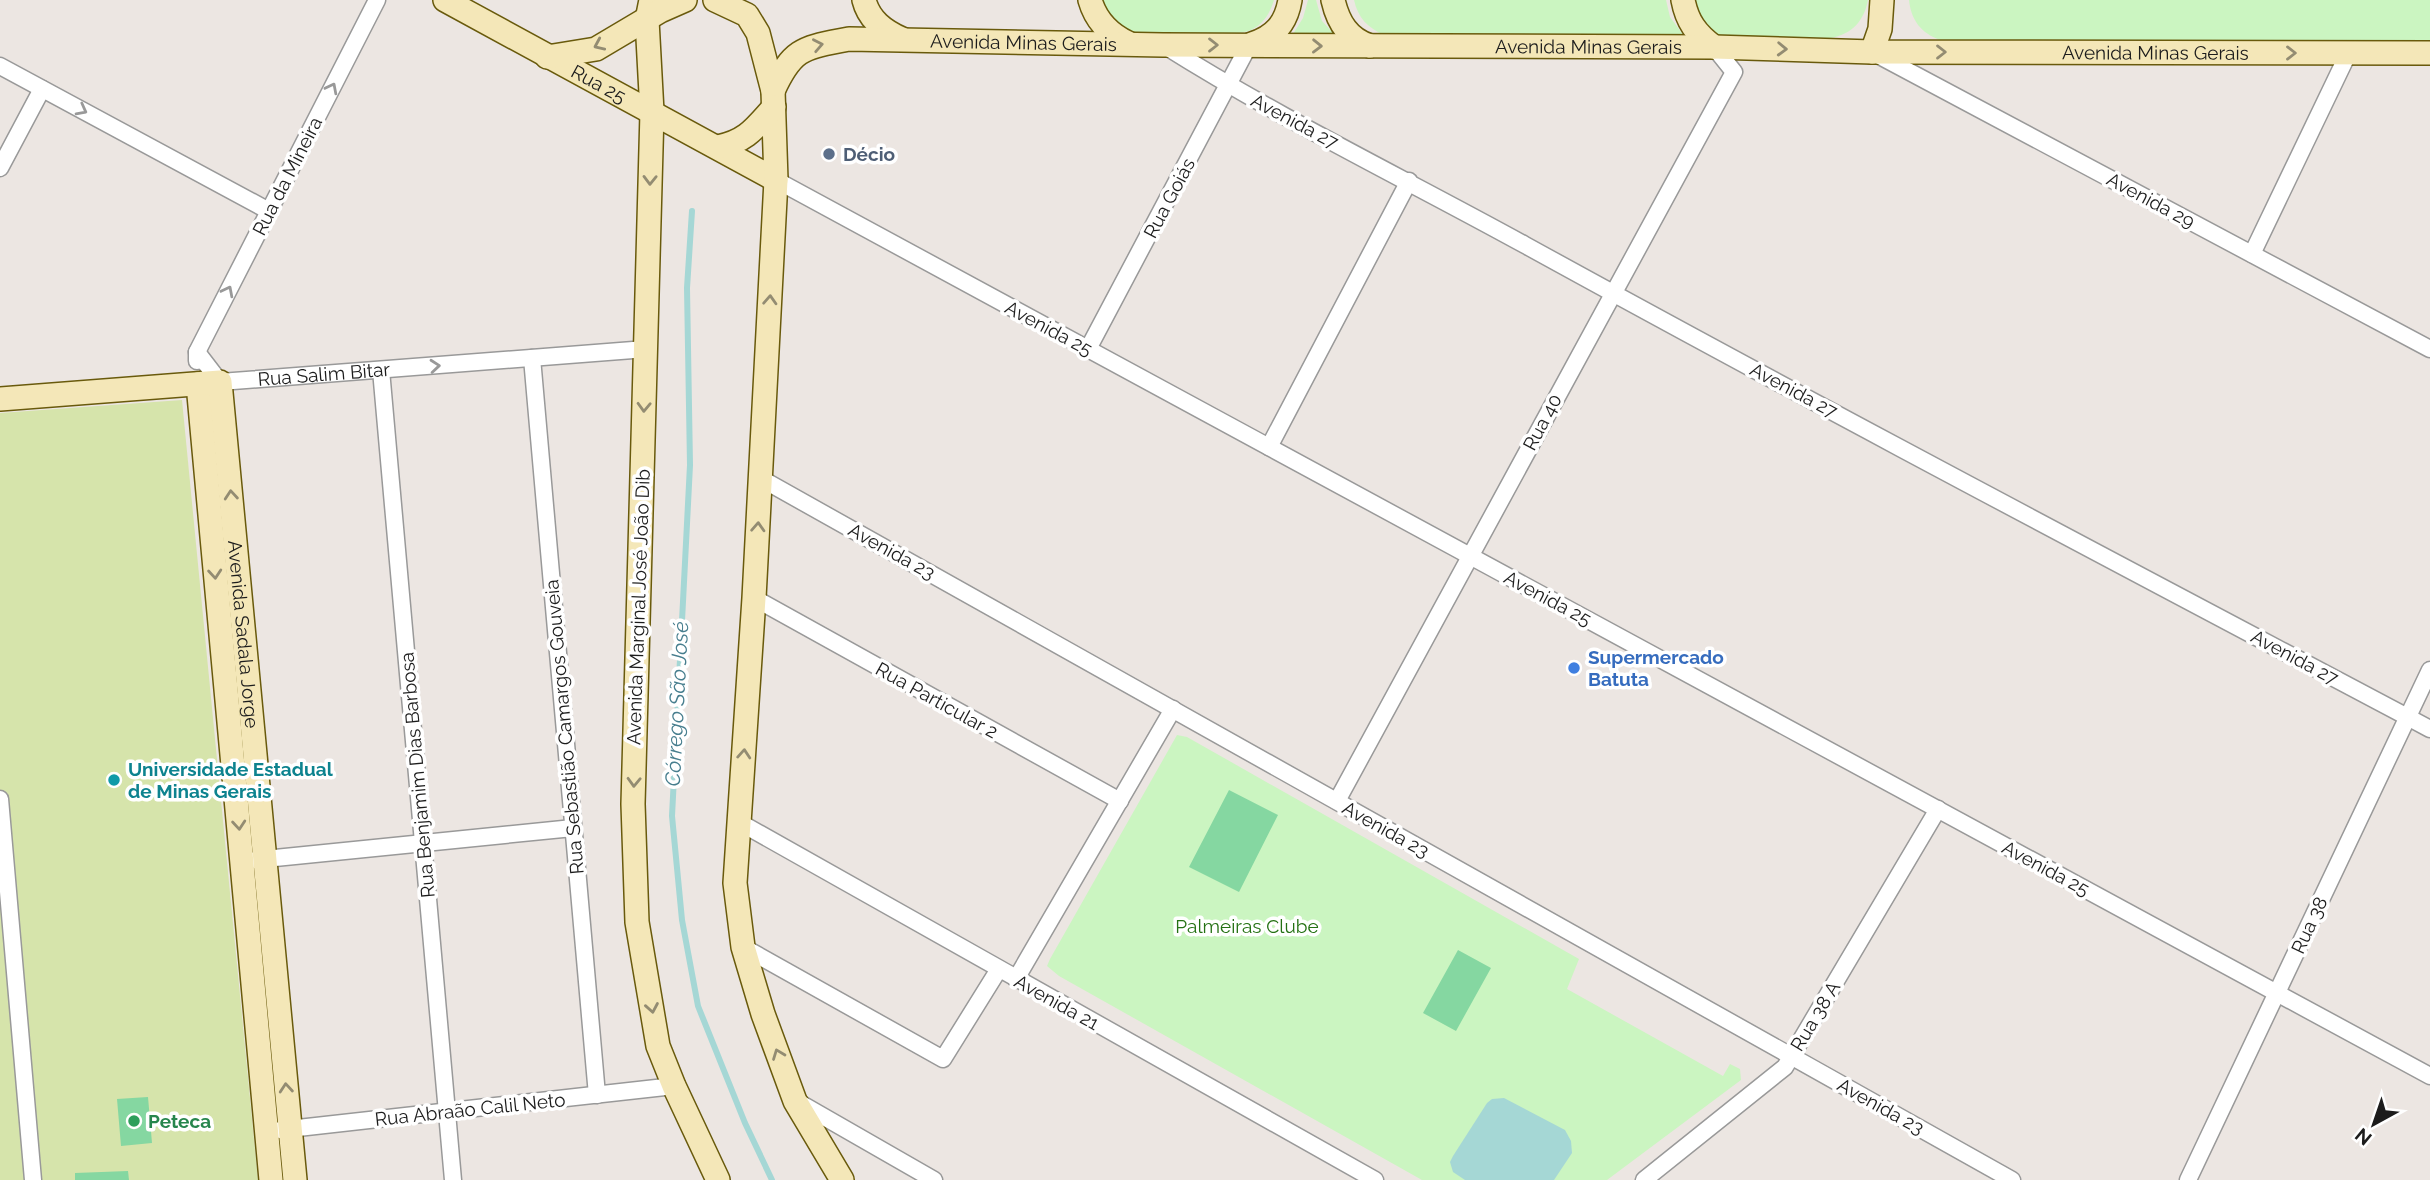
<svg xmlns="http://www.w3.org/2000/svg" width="2430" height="1180" viewBox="0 0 2430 1180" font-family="Raleway,sans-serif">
  <rect width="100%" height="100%" fill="#ece6e2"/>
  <path fill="#d6e4ab" d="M182,400L258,1180H0V413Z"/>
  <path fill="#cbf5c1" d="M1099,0H1274C1270,13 1264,24 1251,30C1232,38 1154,33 1129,32L1118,28Z
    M1308,0H1316L1322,21L1335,35L1293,34L1303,18Z
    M1354,0H1666L1670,17L1684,36L1384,35C1368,28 1358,18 1354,0Z
    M1692,0H1868C1864,21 1852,34 1831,38L1722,37L1703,25Z
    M1909,0H2430V42L1940,40C1921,33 1911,20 1909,0Z
    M1177,735L1187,737L1579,959L1567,989L1723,1076L1730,1064L1740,1069L1741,1080L1607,1180H1422L1059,976L1047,966L1050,959Z"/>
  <path fill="#85d7a1" d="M1229,790L1278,815L1239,892L1189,867Z
    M1458,950L1491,968L1456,1031L1423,1013Z
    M148,1097L152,1143L121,1146L117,1099Z
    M128,1171L129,1180H75V1173Z"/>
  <path fill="#a5d7d5" d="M1504,1098L1565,1130L1571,1141L1572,1153L1554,1180H1465L1453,1172L1450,1162L1453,1156L1487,1103L1492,1099Z"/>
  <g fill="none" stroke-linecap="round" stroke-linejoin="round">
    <path stroke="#a5d7d5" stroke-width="6" d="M692,211L687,288L690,465L672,816L682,920L698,1006L745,1123L772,1180"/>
    <g stroke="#999" stroke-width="19">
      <g id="street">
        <path d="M1165,46C1281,119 1405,179 1525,245C1825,410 2128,569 2430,729"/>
        <path d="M1876,54L2430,349"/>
        <path d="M0,66L269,211"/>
        <path d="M0,168L42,89"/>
        <path d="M776,180L2430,1076"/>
        <path d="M2252,254L2348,54"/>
        <path d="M1088,349L1249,45"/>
        <path id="s1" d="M197,352L220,382L646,349"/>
        <path d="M532,358L597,1095"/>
        <path d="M197,361V352L377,0"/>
        <path d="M381,370L453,1180"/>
        <path d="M1269,447L1409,181"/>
        <path d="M760,478L2012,1180"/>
        <path d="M754,598L1120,801"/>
        <path d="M0,799L33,1180"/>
        <path d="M1337,801L1734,72L1714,47"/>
        <path d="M739,822L1375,1180"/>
        <path d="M255,860L573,828"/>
        <path d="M743,947L943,1059L999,969"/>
        <path d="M1016,979L1173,709"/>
        <path d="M798,1102L934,1180"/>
        <path d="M280,1130L674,1086"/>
        <path d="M1644,1180L1785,1067L1938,809"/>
        <path d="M2188,1180L2430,670"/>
      </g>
    </g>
    <g stroke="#695a0c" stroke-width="26">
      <g id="secondary">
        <path id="s2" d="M445,0L776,180"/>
        <path d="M651,0L647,20L652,112L633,804L637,922L658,1046L674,1086L718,1180"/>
        <path d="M715,0L747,15L758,33L773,91L776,180L754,598L735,883L743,947L763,1014L795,1101L842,1180"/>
        <path d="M864,0C869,20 884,31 902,39"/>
        <path d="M1090,0C1096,21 1109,34 1128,43"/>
        <path d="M1333,0C1338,22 1348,39 1370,46"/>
        <path d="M1683,0C1687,21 1696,34 1714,47"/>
        <path d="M1252,44C1274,37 1286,24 1290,0"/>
        <path d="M1872,52L1880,29L1882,0"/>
        <path d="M547,57L596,49L660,11L685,0"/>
        <path id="s3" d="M773,91C793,47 804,48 849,39L1163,45L1714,47L1872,52L2430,53"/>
        <path d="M718,147C747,141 755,128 774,107"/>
        <path d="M198,384L271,1180"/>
        <path id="s4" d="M0,399L220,382L295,1180"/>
      </g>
    </g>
    <use href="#street" stroke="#fff" stroke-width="16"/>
    <use href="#secondary" stroke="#f4e7b8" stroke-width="23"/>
  </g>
  <defs><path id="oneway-chevron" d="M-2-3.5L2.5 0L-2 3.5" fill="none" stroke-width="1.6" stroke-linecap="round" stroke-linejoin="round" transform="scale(1.75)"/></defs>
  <g stroke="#938c72">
    <use href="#oneway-chevron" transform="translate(599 45) rotate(156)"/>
    <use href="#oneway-chevron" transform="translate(818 45) rotate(-11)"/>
    <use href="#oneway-chevron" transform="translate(1213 45)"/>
    <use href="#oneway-chevron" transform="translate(1317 46) rotate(1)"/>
    <use href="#oneway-chevron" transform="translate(1782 49) rotate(2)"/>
    <use href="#oneway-chevron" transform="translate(1941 52)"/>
    <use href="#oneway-chevron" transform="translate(2291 53)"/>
    <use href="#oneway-chevron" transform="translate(650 180) rotate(91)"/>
    <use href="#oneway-chevron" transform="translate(770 300) rotate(-87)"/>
    <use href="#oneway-chevron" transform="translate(644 407) rotate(92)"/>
    <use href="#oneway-chevron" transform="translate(231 495) rotate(-95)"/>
    <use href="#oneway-chevron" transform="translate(758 527) rotate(-87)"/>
    <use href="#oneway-chevron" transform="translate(215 574) rotate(85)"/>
    <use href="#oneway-chevron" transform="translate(744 754) rotate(-86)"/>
    <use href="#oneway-chevron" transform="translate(634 782) rotate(92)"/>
    <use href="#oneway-chevron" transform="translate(239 825) rotate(85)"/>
    <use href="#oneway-chevron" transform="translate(652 1008) rotate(80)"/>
    <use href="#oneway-chevron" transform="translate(778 1054) rotate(-111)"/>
    <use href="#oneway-chevron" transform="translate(286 1088) rotate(-95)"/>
  </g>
  <g stroke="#999">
    <use href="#oneway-chevron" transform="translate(332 88) rotate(-63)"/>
    <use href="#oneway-chevron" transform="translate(82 110) rotate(28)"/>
    <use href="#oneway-chevron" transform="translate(228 291) rotate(-63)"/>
    <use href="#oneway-chevron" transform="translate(435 366) rotate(-5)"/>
  </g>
  <circle fill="#5c6f8a" stroke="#fff" stroke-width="2.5" cx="829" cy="154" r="7"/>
  <circle fill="#3f7fe0" stroke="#fff" stroke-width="2.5" cx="1574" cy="668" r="7"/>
  <circle fill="#0f9aa8" stroke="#fff" stroke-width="2.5" cx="114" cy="780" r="7"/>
  <circle fill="#2e9e5b" stroke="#fff" stroke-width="2.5" cx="134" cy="1121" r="7"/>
  <g text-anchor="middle" stroke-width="7" stroke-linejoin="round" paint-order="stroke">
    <g font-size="19" fill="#1c1c1c" stroke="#fff">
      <text dy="7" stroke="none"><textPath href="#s3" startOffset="273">Avenida Minas Gerais</textPath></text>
      <text dy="7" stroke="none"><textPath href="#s3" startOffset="838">Avenida Minas Gerais</textPath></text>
      <text dy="7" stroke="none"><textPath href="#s3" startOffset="1405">Avenida Minas Gerais</textPath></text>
      <text dy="7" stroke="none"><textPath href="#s2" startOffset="175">Rua 25</textPath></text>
      <text transform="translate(1295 121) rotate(28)" y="7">Avenida 27</text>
      <text transform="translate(287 176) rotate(-63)" y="7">Rua da Mineira</text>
      <text transform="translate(1169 198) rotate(-62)" y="7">Rua Goiás</text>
      <text transform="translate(2151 200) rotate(28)" y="7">Avenida 29</text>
      <text transform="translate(1049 328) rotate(28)" y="7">Avenida 25</text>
      <text dy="7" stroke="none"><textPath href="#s1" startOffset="142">Rua Salim Bitar</textPath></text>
      <text transform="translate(1794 390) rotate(28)" y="7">Avenida 27</text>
      <text transform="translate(1542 422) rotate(-62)" y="7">Rua 40</text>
      <text transform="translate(892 551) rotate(29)" y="7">Avenida 23</text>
      <text transform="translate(1548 598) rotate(28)" y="7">Avenida 25</text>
      <text transform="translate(638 607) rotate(-88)" y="7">Avenida Marginal José João Dib</text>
      <text dy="7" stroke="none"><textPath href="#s4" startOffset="474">Avenida Sadala Jorge</textPath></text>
      <text transform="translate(2295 657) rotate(28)" y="7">Avenida 27</text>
      <text transform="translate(937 700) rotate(29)" y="7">Rua Particular 2</text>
      <text transform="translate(564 727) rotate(-95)" y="7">Rua Sebastião Camargos Gouveia</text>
      <text transform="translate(417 775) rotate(-95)" y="7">Rua Benjamim Dias Barbosa</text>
      <text transform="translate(1386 829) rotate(29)" y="7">Avenida 23</text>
      <text transform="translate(2046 868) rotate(28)" y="7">Avenida 25</text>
      <text transform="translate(2309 925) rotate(-65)" y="7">Rua 38</text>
      <text transform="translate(1057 1002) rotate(29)" y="7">Avenida 21</text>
      <text transform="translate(1815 1016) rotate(-59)" y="7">Rua 38 A</text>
      <text transform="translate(1881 1106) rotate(29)" y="7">Avenida 23</text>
      <text transform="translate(470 1109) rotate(-6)" y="7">Rua Abraão Calil Neto</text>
    </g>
    <g font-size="19" font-weight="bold" fill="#4e5e75" stroke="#fff" text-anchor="start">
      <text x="843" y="161">Décio</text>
    </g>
    <g font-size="19" font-weight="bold" fill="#366cbe" stroke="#fff" text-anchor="start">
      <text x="1588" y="664">Supermercado<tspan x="1588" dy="22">Batuta</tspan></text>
    </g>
    <g font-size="19" font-weight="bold" fill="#0d838f" stroke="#fff" text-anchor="start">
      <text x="128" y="776">Universidade Estadual<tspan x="128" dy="22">de Minas Gerais</tspan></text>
    </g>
    <g font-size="19" fill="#247113" stroke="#fff">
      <text x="1247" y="933">Palmeiras Clube</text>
    </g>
    <g font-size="19" font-weight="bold" fill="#27864d" stroke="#fff" text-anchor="start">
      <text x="148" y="1128">Peteca</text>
    </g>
    <g font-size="21" font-style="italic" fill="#477e8e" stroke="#fff">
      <text transform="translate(677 704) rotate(-87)" y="7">Córrego São José</text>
    </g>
  </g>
  <g transform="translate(2374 1124) rotate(220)" stroke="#ffffff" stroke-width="5" paint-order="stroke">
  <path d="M0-5L12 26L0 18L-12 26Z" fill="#1c1c1c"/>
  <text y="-10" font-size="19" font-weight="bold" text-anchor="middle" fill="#1c1c1c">N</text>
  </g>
</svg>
